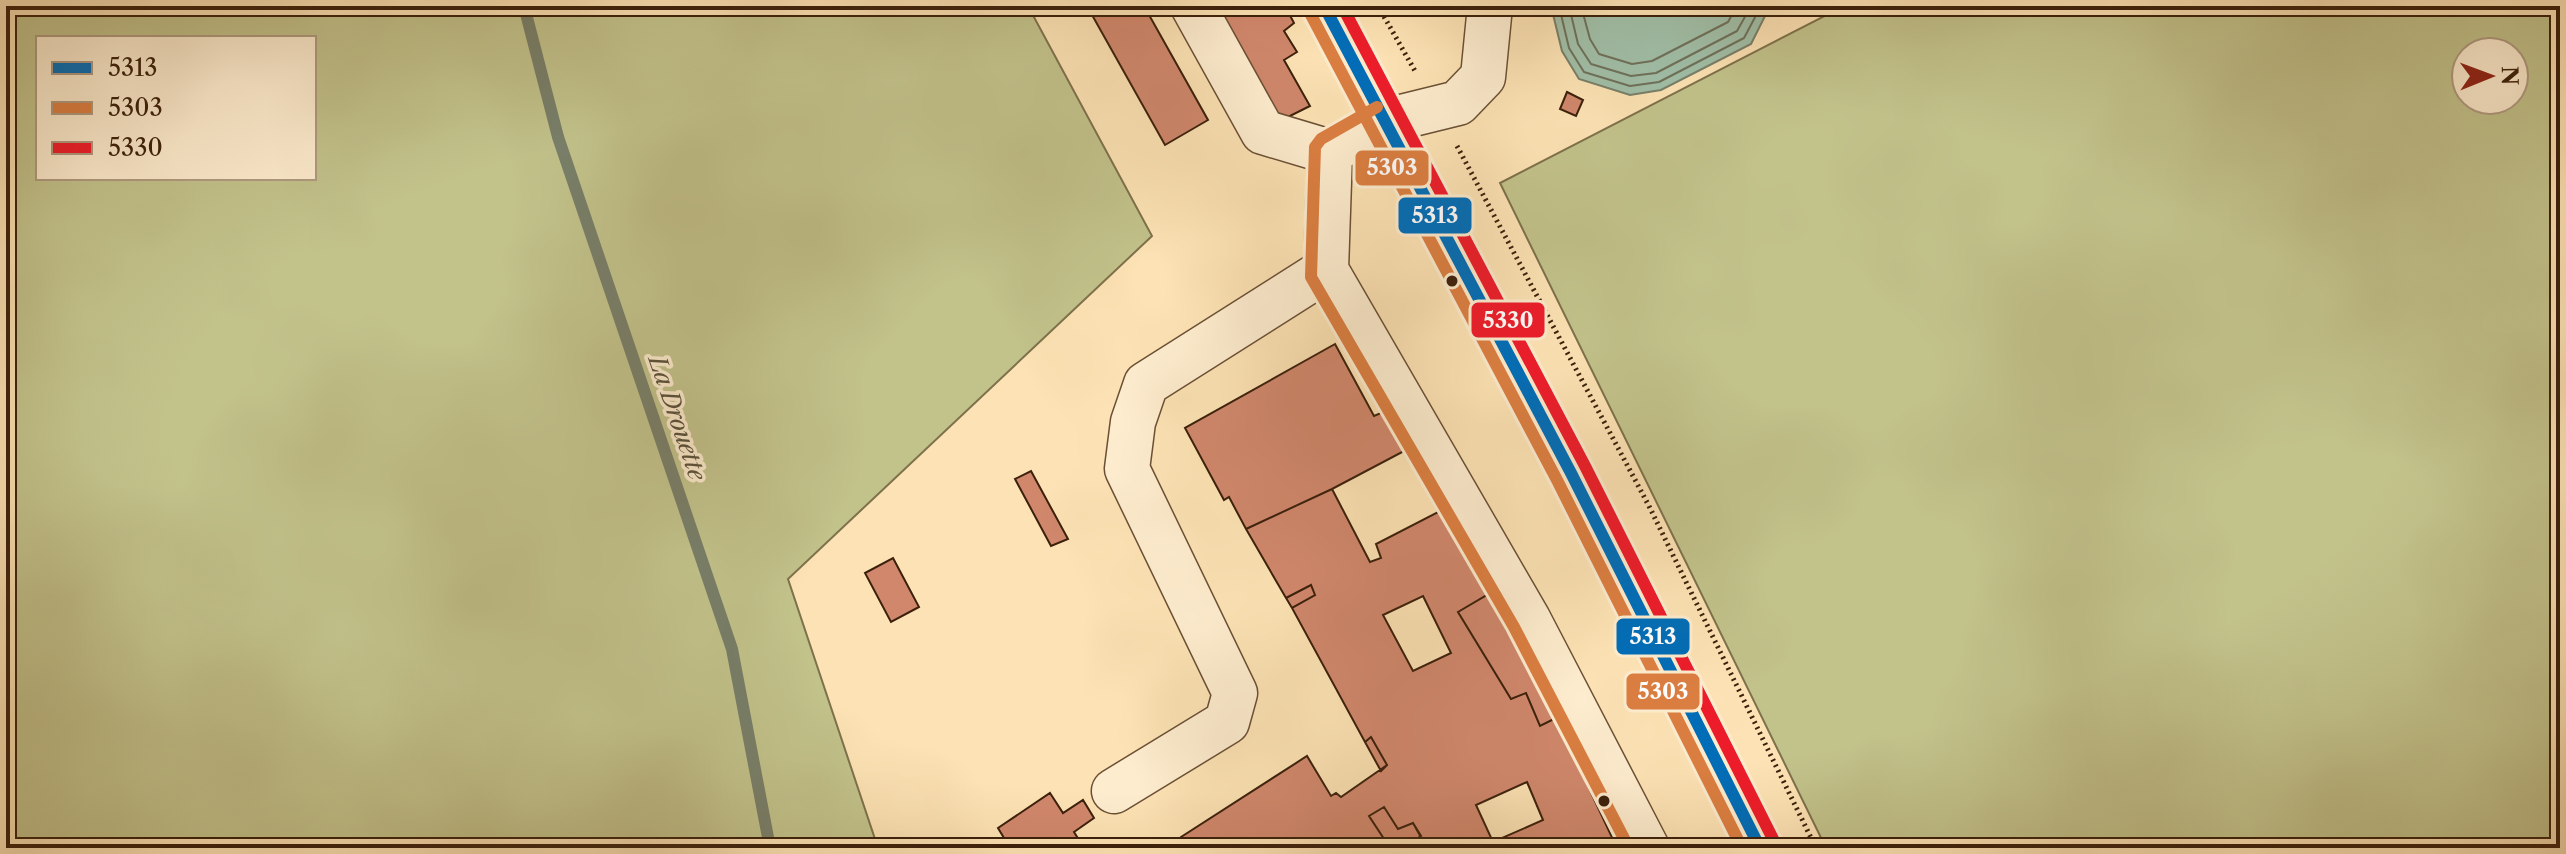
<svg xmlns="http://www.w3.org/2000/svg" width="2566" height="854" viewBox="0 0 2566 854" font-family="'Libre Caslon Text',serif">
  <rect width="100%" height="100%" fill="#fce2b4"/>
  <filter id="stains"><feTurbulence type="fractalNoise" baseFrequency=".0025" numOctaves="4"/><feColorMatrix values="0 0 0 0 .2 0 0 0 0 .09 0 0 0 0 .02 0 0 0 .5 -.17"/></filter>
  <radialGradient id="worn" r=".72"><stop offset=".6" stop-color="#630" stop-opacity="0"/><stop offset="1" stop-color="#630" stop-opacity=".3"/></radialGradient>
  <path fill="#c2c28b" stroke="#7e714b" stroke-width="2" fill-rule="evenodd" d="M6,6H1028L1152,236L788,579L878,848H6ZM38,38H314V178H38Z
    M1844,6H2560V848H1826L1500,183ZM2466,52H2514V100H2466Z"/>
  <path fill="#a0bfa8" stroke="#787f69" stroke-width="2" d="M1551,6H1770L1751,44L1661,90L1630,95L1579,79L1562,51Z"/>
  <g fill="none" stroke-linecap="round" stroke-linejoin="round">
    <path stroke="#6e705a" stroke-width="2" d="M1559,6L1569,48L1584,72L1630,86L1659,82L1744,38L1761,6
      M1569,6L1578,44L1591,64L1631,76L1656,73L1737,31L1751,6
      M1581,6L1590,39L1599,54L1632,64L1652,61L1728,22L1737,6"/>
    <path stroke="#787f69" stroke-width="12" d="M524,6L558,137L732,649L770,848"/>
  </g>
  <path fill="#d0876c" stroke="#3b200b" stroke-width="2" fill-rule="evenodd" d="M1087,6H1144L1208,120L1165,145Z
    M1211,6H1255L1259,14L1271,6H1285L1294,23L1284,31L1297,52L1284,60L1310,106L1276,123Z
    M1567,92L1583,100L1576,116L1560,109Z
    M1335,344L1374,416L1388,410L1406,450L1332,489L1246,529L1229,497L1224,500L1185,428Z
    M1031,471L1068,539L1051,546L1015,479Z
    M1332,489L1370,562L1381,558L1376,544L1440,511L1487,595L1458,612L1511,699L1526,693L1540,726L1556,718L1617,848H1427L1413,823L1398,829L1384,807L1369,816L1390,848H1187L1181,837L1307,756L1331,796L1336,793L1341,797L1387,765L1371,737L1365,742L1292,608L1315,595L1311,585L1286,598L1246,529ZM1423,596L1451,653L1413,671L1383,615ZM1527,782L1543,820L1493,842L1476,805Z
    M893,558L919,607L891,622L865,573Z
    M1311,585L1315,595L1292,608L1286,598Z
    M1487,595L1556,718L1540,726L1526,693L1511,699L1458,612Z
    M1371,737L1387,765L1381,771L1365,742Z
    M1050,793L1063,813L1083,800L1094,818L1074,832L1084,848H1010L998,828Z
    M1384,807L1398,829L1413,823L1421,836L1401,848H1390L1369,816Z"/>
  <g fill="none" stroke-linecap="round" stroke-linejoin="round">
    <g stroke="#6b5035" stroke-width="47">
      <path id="minor" d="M1193,6L1263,132L1330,152L1385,121L1458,103L1483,77L1490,6
        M1330,152L1326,270L1528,619L1647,848
        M1114,791L1227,722L1235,693L1127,469L1133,422L1146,384L1326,270"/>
    </g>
    <g stroke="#3b200b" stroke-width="47">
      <path id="major" d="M1324,6L1571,473L1760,848"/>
    </g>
    <path stroke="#3b200b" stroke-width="5" stroke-dasharray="2 4" stroke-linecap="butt" d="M1378,6L1415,71
      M1457,146L1649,506L1816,848"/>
    <use href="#minor" stroke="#fdecce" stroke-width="44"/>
    <use href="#major" stroke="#eec17a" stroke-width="44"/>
    <g stroke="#fdecce" stroke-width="18">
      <path id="bus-1" d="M1324,6L1571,473L1760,848"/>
    </g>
    <g stroke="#fdecce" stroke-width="18">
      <path id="bus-2" d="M1310,13L1557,480L1742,848
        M1377,107L1321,139L1315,147L1311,277L1514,627L1629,848"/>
    </g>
    <g stroke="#fdecce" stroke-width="18">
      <path id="bus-3" d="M1342,6L1585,466L1774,841"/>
    </g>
    <use href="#bus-1" stroke="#006db8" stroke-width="12"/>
    <use href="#bus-2" stroke="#db7e41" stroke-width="12"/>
    <use href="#bus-3" stroke="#ed1c2a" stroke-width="12"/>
  </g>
  <g fill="#3b200b" stroke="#fdecce" stroke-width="3">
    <circle cx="1452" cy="281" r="7"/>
    <circle cx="1604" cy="801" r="7"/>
  </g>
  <g text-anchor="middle" stroke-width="7" stroke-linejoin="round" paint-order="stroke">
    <g font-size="24" font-style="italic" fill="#59503a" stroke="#fdecce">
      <text transform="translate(677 418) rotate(71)" y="8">La Drouette</text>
    </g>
  </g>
  <g stroke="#fdecce" stroke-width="3">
    <rect x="1354" y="149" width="76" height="38" rx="8" fill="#db7e41"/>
    <rect x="1397" y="196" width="76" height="39" rx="8" fill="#006db8"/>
    <rect x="1470" y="301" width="76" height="38" rx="8" fill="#ed1c2a"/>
    <rect x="1615" y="617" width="76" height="39" rx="8" fill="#006db8"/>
    <rect x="1625" y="672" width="76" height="39" rx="8" fill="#db7e41"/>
  </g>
  <g font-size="22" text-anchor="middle" font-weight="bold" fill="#fff">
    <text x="1392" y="175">5303</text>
    <text x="1435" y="223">5313</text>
    <text x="1508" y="328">5330</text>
    <text x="1653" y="644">5313</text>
    <text x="1663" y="699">5303</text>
  </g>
  <rect width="2566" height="854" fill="none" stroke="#fce2b4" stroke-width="32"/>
  <rect x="8" y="8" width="2550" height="838" fill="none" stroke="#3b200b" stroke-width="4"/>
  <rect x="16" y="16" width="2534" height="822" fill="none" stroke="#3b200b" stroke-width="2"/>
  <rect x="36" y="36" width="280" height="144" fill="#fdecce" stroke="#af9a80" stroke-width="2"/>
  <rect x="52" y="62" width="40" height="12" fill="#006db8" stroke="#af9a80" stroke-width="2"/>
  <text x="108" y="76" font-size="24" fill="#3b200b">5313</text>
  <rect x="52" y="102" width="40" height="12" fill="#db7e41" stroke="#af9a80" stroke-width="2"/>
  <text x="108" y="116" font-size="24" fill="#3b200b">5303</text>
  <rect x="52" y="142" width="40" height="12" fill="#ed1c2a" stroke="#af9a80" stroke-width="2"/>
  <text x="108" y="156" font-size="24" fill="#3b200b">5330</text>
  <g transform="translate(2490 76) rotate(89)"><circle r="38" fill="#fdecce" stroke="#af9a80" stroke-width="2"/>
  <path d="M0-6L14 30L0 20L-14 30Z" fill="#8f2418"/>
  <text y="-12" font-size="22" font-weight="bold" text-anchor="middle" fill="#3b200b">N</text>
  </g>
  <rect width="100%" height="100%" filter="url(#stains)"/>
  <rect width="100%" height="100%" fill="url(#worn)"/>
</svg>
